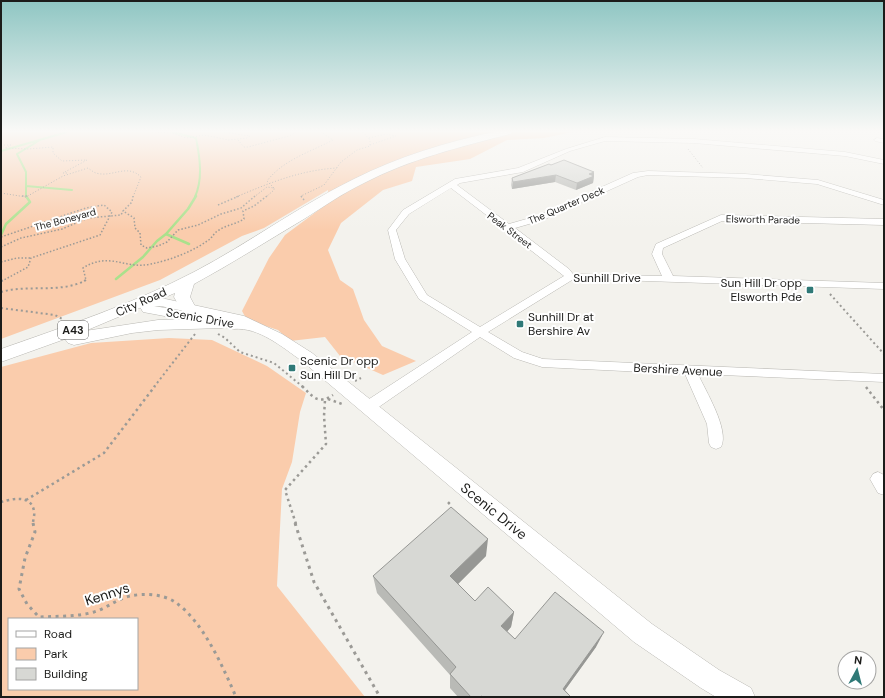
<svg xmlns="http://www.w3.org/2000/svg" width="885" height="698" viewBox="0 0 885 698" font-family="'DM Sans',sans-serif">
  <rect width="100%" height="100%" fill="#f3f2ed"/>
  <path fill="#faccac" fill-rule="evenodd" d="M1,132H572L544,138L507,140L470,159L416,167L412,181L383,190L341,223L328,250L340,280L353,289L364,320L382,346L416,361L383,375L340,356L325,337L290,341L278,330L247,320L242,311L269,258L285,235L328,203V190L264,228L242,236L160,280L1,339Z
    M169,338L212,340L267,366L306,393L300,412L292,462L282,489L277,586L365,697H1V367L91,343ZM9,619H137V689H9Z"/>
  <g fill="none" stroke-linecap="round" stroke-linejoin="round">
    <path stroke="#aae18c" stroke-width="2" d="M172,132L196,138C200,158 203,179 195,197
      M1,151L67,132
      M26,186L72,190
      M26,197V172L17,154L40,140"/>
    <path stroke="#aae18c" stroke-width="2.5" d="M1,235L6,224L30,202L26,196
      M189,244L166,234L188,209L196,196
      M116,279L143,257L157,241L166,234"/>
    <g stroke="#bab9b4" stroke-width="1">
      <path id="minor" d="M605,137L694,139L845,152L884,160V164L845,156L694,143L605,141L570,151L523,172L460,183L457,185L509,224L537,216L633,173L648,171L745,174L818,180L884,200V205L817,184L745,178L648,175L638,177L543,220L515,228L569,269L573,274L662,276L652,254L656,244L721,215L884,219V225L722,221L663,248L662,254L673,276L884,283V289L587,279L572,280L488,332L522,352L543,359L884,374V382L698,374C705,390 730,430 721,447L716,449L711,447L709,443L707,424L685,374L542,367L514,358L480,337L373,411L368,412L363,411L361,407L363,403L472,332L419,299L395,259L388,230L403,210L455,179L518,168L566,149ZM451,188L502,227L503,230L506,231L564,276L480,327L427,295L405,259L396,230L409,214Z
        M877,138L884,139V143L875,141L874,140Z
        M878,472L884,475V495L878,493L870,479L873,474Z"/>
    </g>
    <g stroke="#bab9b4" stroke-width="1">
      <path id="major" d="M144,298H161L244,316L282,334L312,353L652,624L719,670L751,688L755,697H716L701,688L634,642L302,361C282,347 259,327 234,329L143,312L137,302L139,299ZM154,306H161L193,313Z"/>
    </g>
    <g stroke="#bab9b4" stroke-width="1">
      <path id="highway" d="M494,132H512L510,134C460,147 410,159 364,183C343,193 323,207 304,219C267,241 231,264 194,284L190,297L196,308L194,311L188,313L182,311L174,297L175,293L85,331L158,320L222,318L228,319L230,323L228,327L222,328L158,330L132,333L74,345L68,343L65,339L1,362V349C66,326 133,304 194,272C249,243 299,206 354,179C398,157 446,142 494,132Z"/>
    </g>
    <path stroke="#9b9a96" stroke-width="1" stroke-dasharray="1 2" stroke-linecap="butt" d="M152,132L171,133L186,138L204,135L229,140L247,138L250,136L223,132
      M369,138L386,134L396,136L370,145
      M238,140L244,147H248L289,136L296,132
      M1,145H11L5,148L28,149L53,147V153L62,161L87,160L63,173H68
      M688,149L703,168
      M274,188L267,181C283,160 310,152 333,140L321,132
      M1,193L26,197L63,176L88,168C91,170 93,172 96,173C112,178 127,163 141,177L133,197
      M236,197C269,183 301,170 337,168
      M254,197L267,187L274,188V190L266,197
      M302,197L301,196L324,185L341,162L357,150L370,146V140L363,132"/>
    <path stroke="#9b9a96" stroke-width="1.5" stroke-dasharray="1.5 2" stroke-linecap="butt" d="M22,196H27
      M133,196L132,202L123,211L134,218L135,228L140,233L141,245L147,248L158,246L167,242L178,230L198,225L221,214L241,208L255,196
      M301,196L304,200
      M218,205L239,196
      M1,237L86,208L104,205L112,212L100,235L31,258L28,267L2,281
      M1,247L21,238L62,229L88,218L121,215L123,211
      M1,262L17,258H31
      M84,281L86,280L83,268C110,251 125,270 151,264C171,260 194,251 210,239C213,236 215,232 219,230C227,225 236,224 244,219L243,211L254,206L267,196"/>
    <path stroke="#9b9a96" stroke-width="2" stroke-dasharray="2 3" stroke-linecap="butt" d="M1,281L4,280
      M1,292C28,284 61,294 86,280
      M830,294L884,354
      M1,308L55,315L64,320
      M218,334L225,338L240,352L274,363L303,387
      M355,381L361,378
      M154,387L195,334"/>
    <path stroke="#9b9a96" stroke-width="2.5" stroke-dasharray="2.5 3.5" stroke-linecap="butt" d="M302,386C313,397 318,405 333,395
      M866,387L884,410
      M328,399L342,404
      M26,500L104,453L155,386
      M1,502C12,499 31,494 34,511C35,515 33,519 33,524
      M448,504L451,501
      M296,524L285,490L326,444L324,416L325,400"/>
    <path stroke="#9b9a96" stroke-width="3" stroke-dasharray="3 4.5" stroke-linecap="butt" d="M33,523L35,532L25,558L19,589L27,604L39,617C57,616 76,617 94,612C107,608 117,599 130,596C144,593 163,594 175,602C203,621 223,667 236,697
      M295,523L314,582L380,697"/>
    <use href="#minor" fill="#fff" fill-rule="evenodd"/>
    <use href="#major" fill="#fff" fill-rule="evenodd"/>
    <use href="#highway" fill="#fff" fill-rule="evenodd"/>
  </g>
  <path fill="#b9bab6" d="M549,164L594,176L593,183L576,190L555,182L512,189L511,185L512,178Z
    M486,556L458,584L475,601L514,612L511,627L507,631L515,639L596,647L565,690L571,697H458L450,688V675L377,593L373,576Z"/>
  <path fill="#969794" d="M594,172V176L593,183L576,190L577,183L589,174Z
    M556,175L555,182L512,189L513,182Z
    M488,539L486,556L450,592V576Z
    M514,612L511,627L499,641L501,626Z
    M604,632L596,647L560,697L563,689Z"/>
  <path fill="#d7d8d4" stroke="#969794" d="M564,160L594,172L589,174L594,176L577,183L556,175L513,182L512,178L549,164L551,165Z
    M451,507L488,539L450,576L475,601L488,587L514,612L501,626L515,639L555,592L604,632L563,689L571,697H483L482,696L480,697H471L450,674L456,667L373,576Z"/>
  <linearGradient id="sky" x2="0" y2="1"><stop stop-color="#8fc6c3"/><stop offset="0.57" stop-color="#faf9f7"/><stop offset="1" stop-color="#faf9f7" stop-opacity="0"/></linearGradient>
  <rect width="885" height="230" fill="url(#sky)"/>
  <g fill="#2f7977" stroke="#fff" stroke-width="1.5">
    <rect x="806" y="286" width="8" height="8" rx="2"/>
    <rect x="516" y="320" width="8" height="8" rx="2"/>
    <rect x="288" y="364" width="8" height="8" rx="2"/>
  </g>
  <g text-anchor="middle" stroke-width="4" stroke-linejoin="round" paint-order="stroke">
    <g font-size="10" fill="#1c1c1a" stroke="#fff">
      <text transform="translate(566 205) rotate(-23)" y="4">The Quarter Deck</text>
      <text transform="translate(65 219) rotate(-15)" y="4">The Boneyard</text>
      <text transform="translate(763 219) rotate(1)" y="4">Elsworth Parade</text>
      <text transform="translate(510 230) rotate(37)" y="4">Peak Street</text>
    </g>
    <rect fill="#fff" stroke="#60605f" stroke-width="1" x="58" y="321" width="30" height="18" rx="3"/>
    <g font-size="11" font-weight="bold" fill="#1c1c1a">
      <text x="73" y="334">A43</text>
    </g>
    <g font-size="12" fill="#1c1c1a" stroke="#fff">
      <text x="607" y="282">Sunhill Drive</text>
      <text transform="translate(141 302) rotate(-24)" y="4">City Road</text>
      <text transform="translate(200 318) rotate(10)" y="4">Scenic Drive</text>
      <text transform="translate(678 370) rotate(3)" y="4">Bershire Avenue</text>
    </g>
    <g font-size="12" fill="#1c1c1a" stroke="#fff" text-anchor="start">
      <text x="802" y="287" text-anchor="end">Sun Hill Dr opp<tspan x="802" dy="14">Elsworth Pde</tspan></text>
      <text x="528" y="321">Sunhill Dr at<tspan x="528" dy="14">Bershire Av</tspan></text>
      <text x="300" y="365">Scenic Dr opp<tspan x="300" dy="14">Sun Hill Dr</tspan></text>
    </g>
    <g font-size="14" fill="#1c1c1a" stroke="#fff">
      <text transform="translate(494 511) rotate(39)" y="5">Scenic Drive</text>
      <text transform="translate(107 594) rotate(-18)" y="5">Kennys</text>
    </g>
  </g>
  <rect width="885" height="698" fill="none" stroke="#1c1c1a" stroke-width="4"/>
  <rect x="8" y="618" width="130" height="72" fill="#ffffff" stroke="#a4a4a3"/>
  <rect x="16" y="631" width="20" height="6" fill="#ffffff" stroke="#a4a4a3"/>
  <text x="44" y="638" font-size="12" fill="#1c1c1a">Road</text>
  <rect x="16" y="648" width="20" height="12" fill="#faccac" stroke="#a4a4a3"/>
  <text x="44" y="658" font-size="12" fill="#1c1c1a">Park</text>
  <rect x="16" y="668" width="20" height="12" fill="#d7d8d4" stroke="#a4a4a3"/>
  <text x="44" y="678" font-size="12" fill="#1c1c1a">Building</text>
  <g transform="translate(857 670) rotate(7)"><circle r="19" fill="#ffffff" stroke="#a4a4a3"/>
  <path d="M0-3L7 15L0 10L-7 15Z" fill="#2f7977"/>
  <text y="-6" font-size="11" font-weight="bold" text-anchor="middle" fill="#1c1c1a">N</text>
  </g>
</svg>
